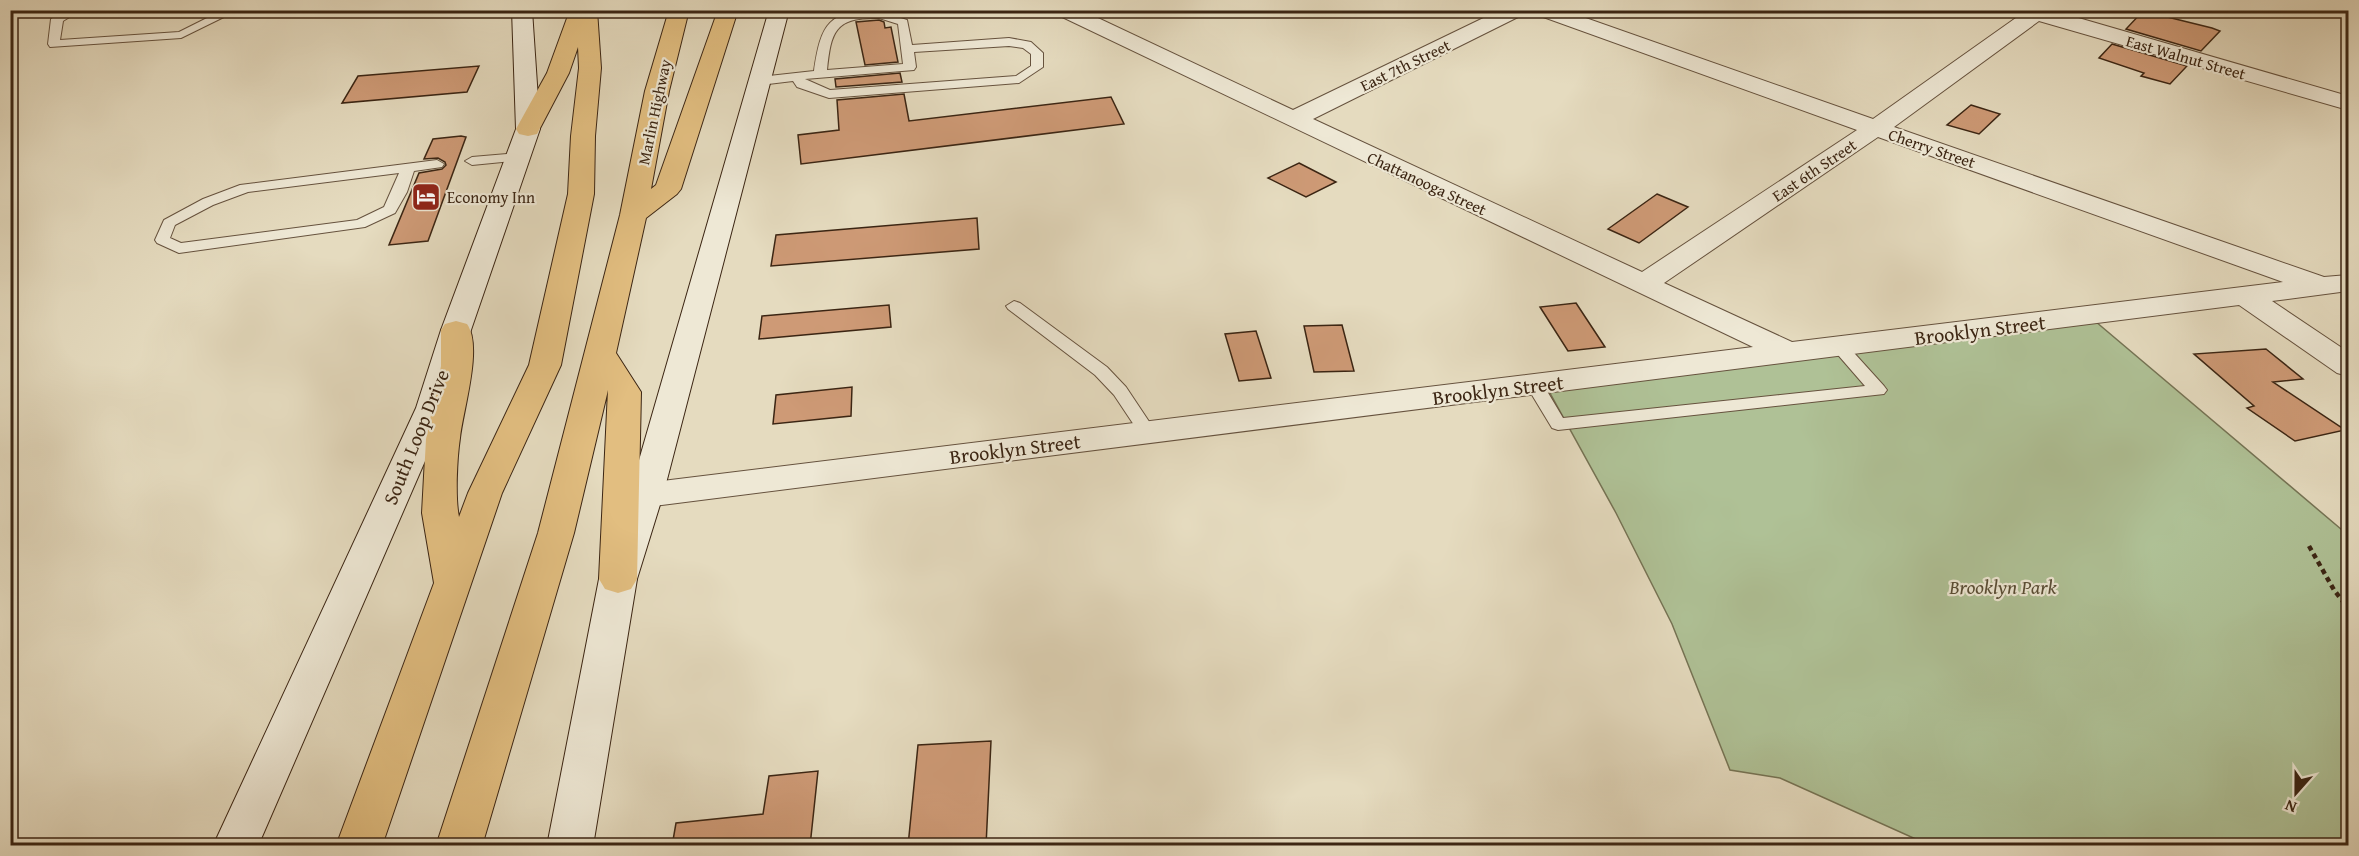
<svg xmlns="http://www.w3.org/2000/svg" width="2359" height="856" viewBox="0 0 2359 856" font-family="'Gentium Book Plus',serif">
  <rect width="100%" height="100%" fill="#e5dbbf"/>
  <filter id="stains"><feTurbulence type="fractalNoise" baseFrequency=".00333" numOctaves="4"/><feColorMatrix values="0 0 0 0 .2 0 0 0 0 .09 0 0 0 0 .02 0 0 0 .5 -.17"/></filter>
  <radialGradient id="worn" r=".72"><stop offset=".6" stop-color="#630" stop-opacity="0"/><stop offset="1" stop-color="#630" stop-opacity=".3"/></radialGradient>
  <path fill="#afc196" stroke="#757354" stroke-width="1.5" d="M2089,316L2348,535V845H1929L1780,778L1730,770L1672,624L1616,513L1545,384Z"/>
  <path fill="#ce9a76" stroke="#3b2513" stroke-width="1.5" d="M2143,11L2212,28L2220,31L2201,51L2126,29Z
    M879,20L884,22L885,28L891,27L898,62L865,65L856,22Z
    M2112,44L2187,66L2170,84L2141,76L2144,73L2099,58Z
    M479,66L467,92L342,103L358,76Z
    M900,73L902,82L836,87L835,79Z
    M904,94L909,121L1111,97L1124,124L801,164L798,135L839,130L837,100Z
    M1971,105L2000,114L1979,134L1947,125Z
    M461,136L466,137L428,241L389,245L419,173L442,169L446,165L445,162L438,158L424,159L433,139Z
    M1299,163L1336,182L1306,197L1268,178Z
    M1657,194L1688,207L1639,243L1608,229Z
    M977,218L979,249L771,266L776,235Z
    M1576,303L1605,347L1568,351L1540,307Z
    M889,305L891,327L759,339L762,316Z
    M1342,325L1354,371L1314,372L1304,326Z
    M1256,331L1271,378L1239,381L1225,334Z
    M2266,349L2303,379L2273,382L2345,430L2295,441L2247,408L2254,406L2194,354Z
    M852,387L851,416L773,424L776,395Z
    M991,741L986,846H908L918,745Z
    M818,771L810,846H672L676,823L763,814L769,776Z"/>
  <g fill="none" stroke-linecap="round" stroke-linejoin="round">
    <g stroke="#66523e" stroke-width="2">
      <path id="lane" d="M66,10H81L63,21L60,40L179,32L223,10H238L181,38L50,47L48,44L51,19Z
        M879,11L907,20L912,45L1009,38L1031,42L1043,53V67L1019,83L829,98L797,87L793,81L760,85L754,81L760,77L814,71C821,24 828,10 879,11ZM879,18L898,24L903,64L827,70C831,31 835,17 879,18ZM1009,46L1023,48L1031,54V66L1016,76L830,90L805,79L914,70L916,67L914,52Z
        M518,153L525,157L523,160L472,165L465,161L472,157Z
        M437,160L444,164L442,167L414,171L407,192L395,213L365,227L179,253L157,243L155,240L164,220L203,199L240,185ZM399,173L384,207L357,220L181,243L170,238L175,225L213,205L248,192Z
        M1014,301L1020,303L1107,367L1126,387L1154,429L1157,433L1154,437H1142L1114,395L1095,375L1008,309L1006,306Z
        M1840,343L1846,344L1884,386L1887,390L1884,394L1558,430L1552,428L1526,385L1529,381H1541L1563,418L1865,386L1832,348Z"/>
    </g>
    <g stroke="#66523e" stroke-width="2">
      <path id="street" d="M1053,10H1081L1293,110L1500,10H1527L1524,14L1313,119L1642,272L1857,130L1535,14L1532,10H1563L1873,119L2020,15L2014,10H2051L2348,96V110L2039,21L1894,127L2324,277L2348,275V291L2272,301L2348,352V376L2337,373L2239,305L646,507L634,504L629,495L634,486L646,483L1753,347L1056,14ZM1878,137L2283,282L1792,342L1664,283Z"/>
    </g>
    <g stroke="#3b2513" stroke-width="2">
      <path id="secondary" d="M512,10H532L540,129L471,330L448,408L258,846H213L416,408L441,330L516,129Z
        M769,10H789L663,495L637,579L593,846H547L599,579L629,495Z"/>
    </g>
    <g stroke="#3b2513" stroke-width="2">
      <path id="highway" d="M570,10H597L601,68L595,136L594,194L561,365L502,493L382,846H336L434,583L422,513L426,439L441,366V330L445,324L456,321L467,324C483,347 463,410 460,438C457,458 455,498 459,517L468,493L529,365L568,194L571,136L579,68L578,47L569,73L537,134L528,136L519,134L516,129L547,73Z
        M669,10H689L669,91L651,189L656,185L718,10H738L681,189L677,194L646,218L616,353L641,392L637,579L631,589L618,593L605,589L599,579L608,390L574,533L482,846H436L538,533L620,215L645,91Z"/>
    </g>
    <path stroke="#3b2513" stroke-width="4.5" stroke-dasharray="5 4" stroke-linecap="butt" d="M2309,546L2334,590L2348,608"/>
    <use href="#lane" fill="#eee8d5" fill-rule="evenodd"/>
    <use href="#street" fill="#eee8d5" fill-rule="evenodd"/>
    <use href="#secondary" fill="#eee8d5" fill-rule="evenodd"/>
    <use href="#highway" fill="#e2be80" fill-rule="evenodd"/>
  </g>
  <defs>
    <g id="hotel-square" transform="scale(1.5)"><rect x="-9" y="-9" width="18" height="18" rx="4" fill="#8f2418" stroke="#eee8d5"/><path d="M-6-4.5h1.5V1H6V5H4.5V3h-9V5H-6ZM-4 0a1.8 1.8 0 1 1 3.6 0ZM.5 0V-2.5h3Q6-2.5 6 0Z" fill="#fff"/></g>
  </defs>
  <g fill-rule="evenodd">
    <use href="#hotel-square" x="426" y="197"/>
  </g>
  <g text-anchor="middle" stroke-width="4.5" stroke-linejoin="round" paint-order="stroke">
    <g font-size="16" fill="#3b2513" stroke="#eee8d5">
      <text transform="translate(2186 57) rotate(16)" y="6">East Walnut Street</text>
      <text transform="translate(1405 65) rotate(-26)" y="6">East 7th Street</text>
      <text transform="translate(654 112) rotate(-78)" y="6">Marlin Highway</text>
      <text transform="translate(1932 148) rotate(19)" y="6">Cherry Street</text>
      <text transform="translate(1814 170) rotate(-34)" y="6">East 6th Street</text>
      <text transform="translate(1427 183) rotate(25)" y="6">Chattanooga Street</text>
    </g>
    <g font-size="16" fill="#3b2513" stroke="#eee8d5" text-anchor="start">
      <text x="447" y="203">Economy Inn</text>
    </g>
    <g font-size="20" fill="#3b2513" stroke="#eee8d5">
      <text transform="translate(1980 330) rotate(-7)" y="7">Brooklyn Street</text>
      <text transform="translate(1498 390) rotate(-7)" y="7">Brooklyn Street</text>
      <text transform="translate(416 437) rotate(-68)" y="7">South Loop Drive</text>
      <text transform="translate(1015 449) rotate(-7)" y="7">Brooklyn Street</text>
    </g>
    <g font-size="20" font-style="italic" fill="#584c34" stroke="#eee8d5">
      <text x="2003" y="594">Brooklyn Park</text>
    </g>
  </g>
  <rect width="2359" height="856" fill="none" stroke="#e5dbbf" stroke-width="36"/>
  <rect x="12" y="12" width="2335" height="832" fill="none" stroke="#3b2513" stroke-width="3"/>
  <rect x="18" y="18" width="2323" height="820" fill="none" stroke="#3b2513" stroke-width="1.5"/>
  <g transform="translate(2296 793) rotate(201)" stroke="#eee8d5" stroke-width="4.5" paint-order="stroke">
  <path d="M0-4.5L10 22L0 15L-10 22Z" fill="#3b2513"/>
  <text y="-9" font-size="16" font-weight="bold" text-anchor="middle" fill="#3b2513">N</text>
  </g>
  <rect width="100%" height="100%" filter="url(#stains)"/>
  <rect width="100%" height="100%" fill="url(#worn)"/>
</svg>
